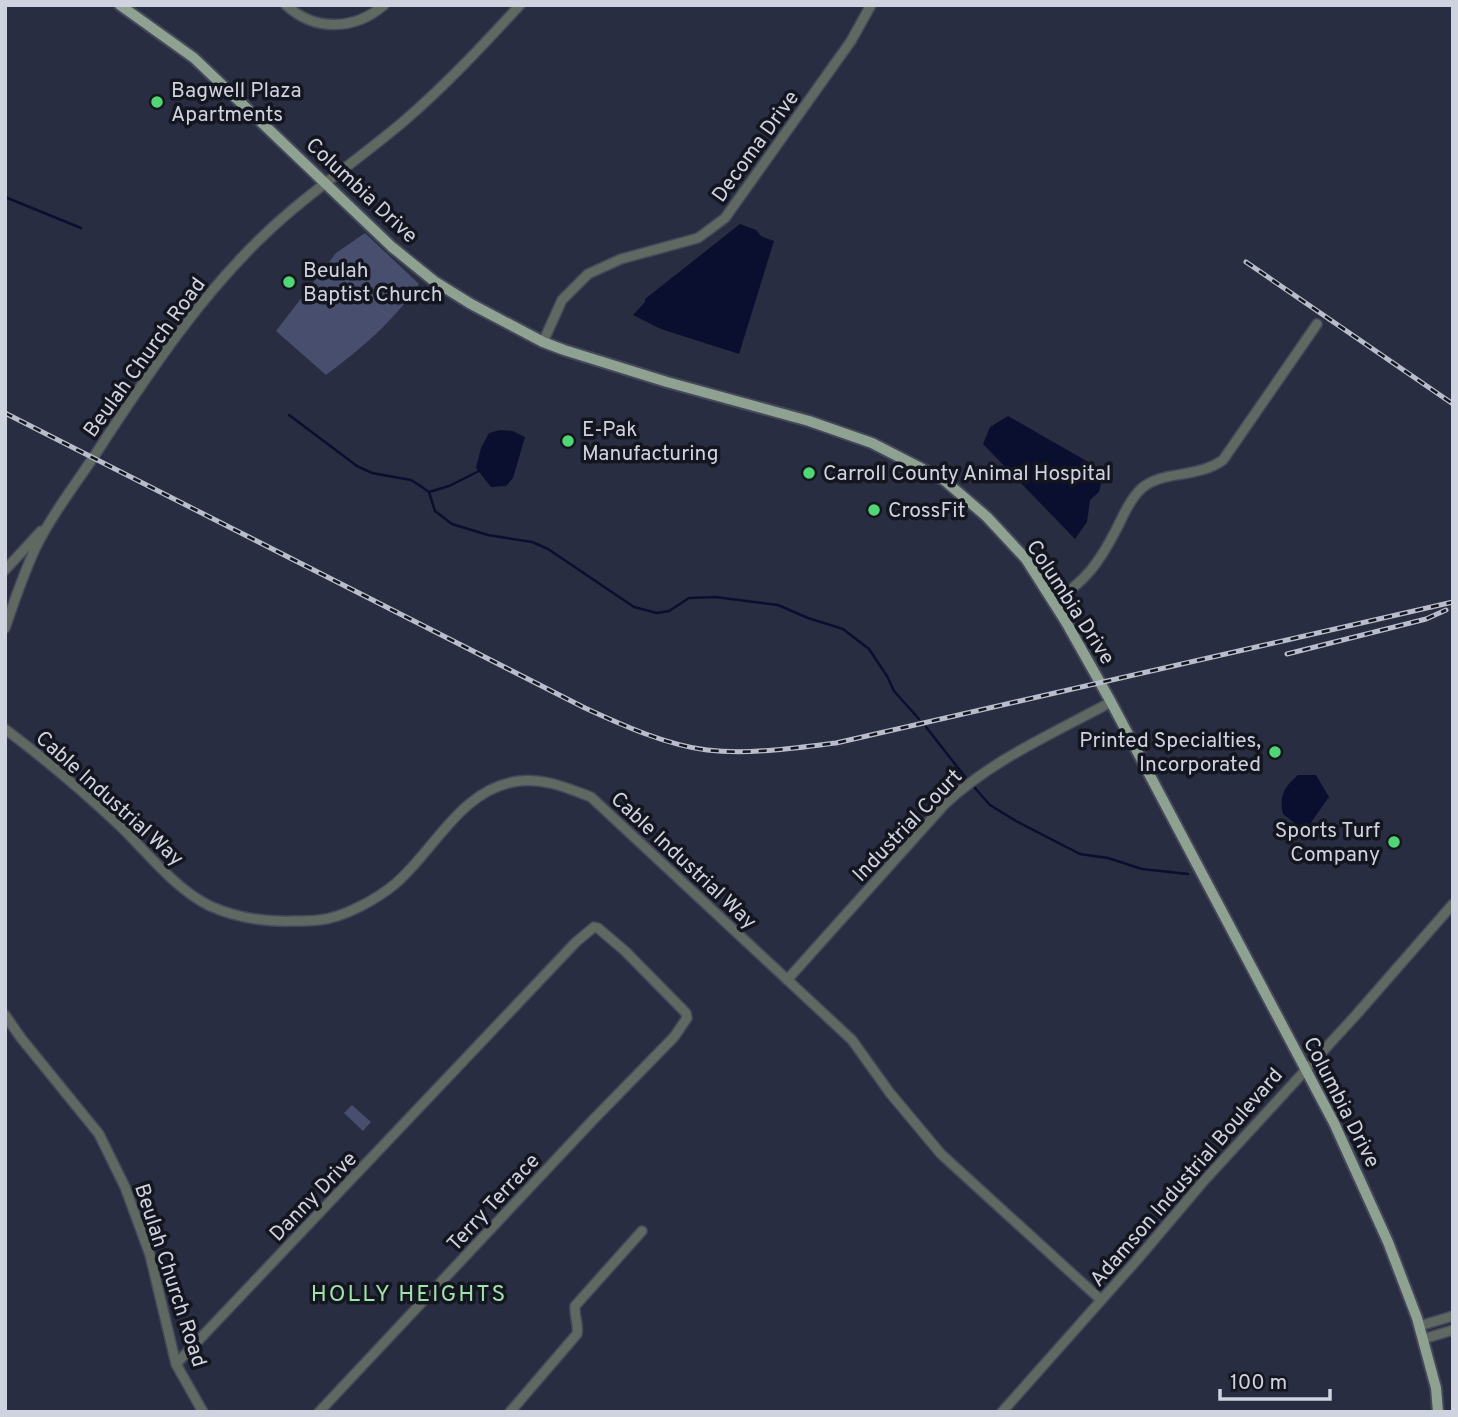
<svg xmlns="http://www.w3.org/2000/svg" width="1458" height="1417" viewBox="0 0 1458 1417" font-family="Overpass,sans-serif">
  <rect width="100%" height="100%" fill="#292d41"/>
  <path fill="#474e6e" d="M365,233L419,284C392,323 363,347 326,375L276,331L336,253Z
    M352,1105L371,1122L363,1131L344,1113Z"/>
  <path fill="#0b0f2f" d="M740,224L756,230L761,236L774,241L739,354L661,329L633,315L645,302V299Z
    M1008,416L1090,463L1102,480L1099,492L1090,500L1087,522L1075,539L983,444L990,427Z
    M500,430L513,431L525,437L513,478L506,486L491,487L476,468L481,448L489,433Z
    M1298,775H1316L1329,797L1305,831L1283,814C1279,796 1284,787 1298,775Z"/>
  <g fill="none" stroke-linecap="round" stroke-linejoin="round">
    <path stroke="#0b0f2f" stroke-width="2.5" d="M5,197L81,228
      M289,415L357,466L372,473L411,480L419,485L429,492L435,511L452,524L488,535L532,542L548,549L634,607L657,613L669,611L689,598L715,597L778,605L808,618L843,629L869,649L887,676L894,691L919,719
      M429,492L449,486L479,471
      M926,727L966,778
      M974,787L990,805L1016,821L1080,854L1108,858L1142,869L1188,874"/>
    <g stroke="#44485a" stroke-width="12">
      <path id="minor" d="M286,5C315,32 355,30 384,5
        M543,342L562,300L588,274L621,259L698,238L725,218L851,41L871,5
        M5,570L41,531
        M1053,602C1085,582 1099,563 1116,530C1123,516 1130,499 1142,488C1163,470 1196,479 1223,460L1317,324
        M5,628C14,602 23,575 35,549C54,510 83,475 106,438C153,367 200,297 261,238C305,195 357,161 404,121C446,85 483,45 520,5
        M5,729C45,759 83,791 119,825C147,852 175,889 210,906C237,918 264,922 293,921C302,921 311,921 319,920C343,918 377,899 395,884C435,850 461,788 519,781C545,778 567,788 591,797L852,1040L890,1093L941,1154L1101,1300
        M787,980L944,805C991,760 1054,733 1111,702
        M5,1015L21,1038L99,1134L125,1187L150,1255L176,1364L203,1412
        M1419,1326L1453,1316
        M1423,1339L1453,1330
        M176,1364L576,942L594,927L598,928L625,951L686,1013L687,1018L674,1037L592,1121L319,1412
        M510,1412L577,1334C579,1324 574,1316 575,1306L642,1231
        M1002,1412L1136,1261L1202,1183L1356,1015L1453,904"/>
    </g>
    <g stroke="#44485a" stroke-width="14">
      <path id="major" d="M120,5L194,58L392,247L434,281L471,304L543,342L564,350L667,382L809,421L872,443L944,480L987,517L1026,559L1066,622L1111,702L1334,1123L1388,1242L1417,1318L1436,1388L1438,1412"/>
    </g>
    <use href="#minor" stroke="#606961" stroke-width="9"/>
    <use href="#major" stroke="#8fa292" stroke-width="10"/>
    <g stroke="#b9bdcb" stroke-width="5">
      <path id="rail" d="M1246,262L1453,404
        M5,413L585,708C622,725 666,745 707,750C749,755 794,748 836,743L1453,602
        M1287,654L1426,619L1446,610"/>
    </g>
    <use href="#rail" stroke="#14161f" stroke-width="2.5" stroke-dasharray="8" stroke-linecap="butt"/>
  </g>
  <g fill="#50d674" stroke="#14161f" stroke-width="2.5">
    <circle cx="157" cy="102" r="7"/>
    <circle cx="289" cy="282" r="7"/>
    <circle cx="568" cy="441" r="7"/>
    <circle cx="809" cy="473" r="7"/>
    <circle cx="874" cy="510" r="7"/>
    <circle cx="1275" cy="752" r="7"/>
    <circle cx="1394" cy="842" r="7"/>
  </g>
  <g text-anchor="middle" stroke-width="7" stroke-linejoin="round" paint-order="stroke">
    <g font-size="21" fill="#cfd3e0" stroke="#14161f" text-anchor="start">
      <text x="171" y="97">Bagwell Plaza<tspan x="171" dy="24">Apartments</tspan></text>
      <text x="303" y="277">Beulah<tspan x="303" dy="24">Baptist Church</tspan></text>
      <text x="582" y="436">E-Pak<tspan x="582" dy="24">Manufacturing</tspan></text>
      <text x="823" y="480">Carroll County Animal Hospital</text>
      <text x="888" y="517">CrossFit</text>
      <text x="1261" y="747" text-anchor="end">Printed Specialties,<tspan x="1261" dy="24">Incorporated</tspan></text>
      <text x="1380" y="837" text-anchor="end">Sports Turf<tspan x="1380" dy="24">Company</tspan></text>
    </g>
    <g font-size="21" fill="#cfd3e0" stroke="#14161f">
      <text transform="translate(755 146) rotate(-54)" y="7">Decoma Drive</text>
      <text transform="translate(362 190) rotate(43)" y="7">Columbia Drive</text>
      <text transform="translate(144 357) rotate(-54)" y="7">Beulah Church Road</text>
      <text transform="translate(1071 602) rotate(57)" y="7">Columbia Drive</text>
      <text transform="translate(110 798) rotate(42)" y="7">Cable Industrial Way</text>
      <text transform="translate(907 825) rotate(-46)" y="7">Industrial Court</text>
      <text transform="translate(684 860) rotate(43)" y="7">Cable Industrial Way</text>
      <text transform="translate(1342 1102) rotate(63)" y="7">Columbia Drive</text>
      <text transform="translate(1186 1177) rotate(-49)" y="7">Adamson Industrial Boulevard</text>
      <text transform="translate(313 1196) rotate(-46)" y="7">Danny Drive</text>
      <text transform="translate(493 1202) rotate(-47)" y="7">Terry Terrace</text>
      <text transform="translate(171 1275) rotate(72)" y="7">Beulah Church Road</text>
    </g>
    <g font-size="23" letter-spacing="2" fill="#a0e1ab" stroke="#14161f">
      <text x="409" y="1301">HOLLY HEIGHTS</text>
    </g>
  </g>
  <rect width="1458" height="1417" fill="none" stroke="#cfd3e0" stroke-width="14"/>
  <path d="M1220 1389v10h110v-10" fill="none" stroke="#cfd3e0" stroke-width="3.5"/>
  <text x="1230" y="1389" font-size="21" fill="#cfd3e0" stroke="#14161f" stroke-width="5" paint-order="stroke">100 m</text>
</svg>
